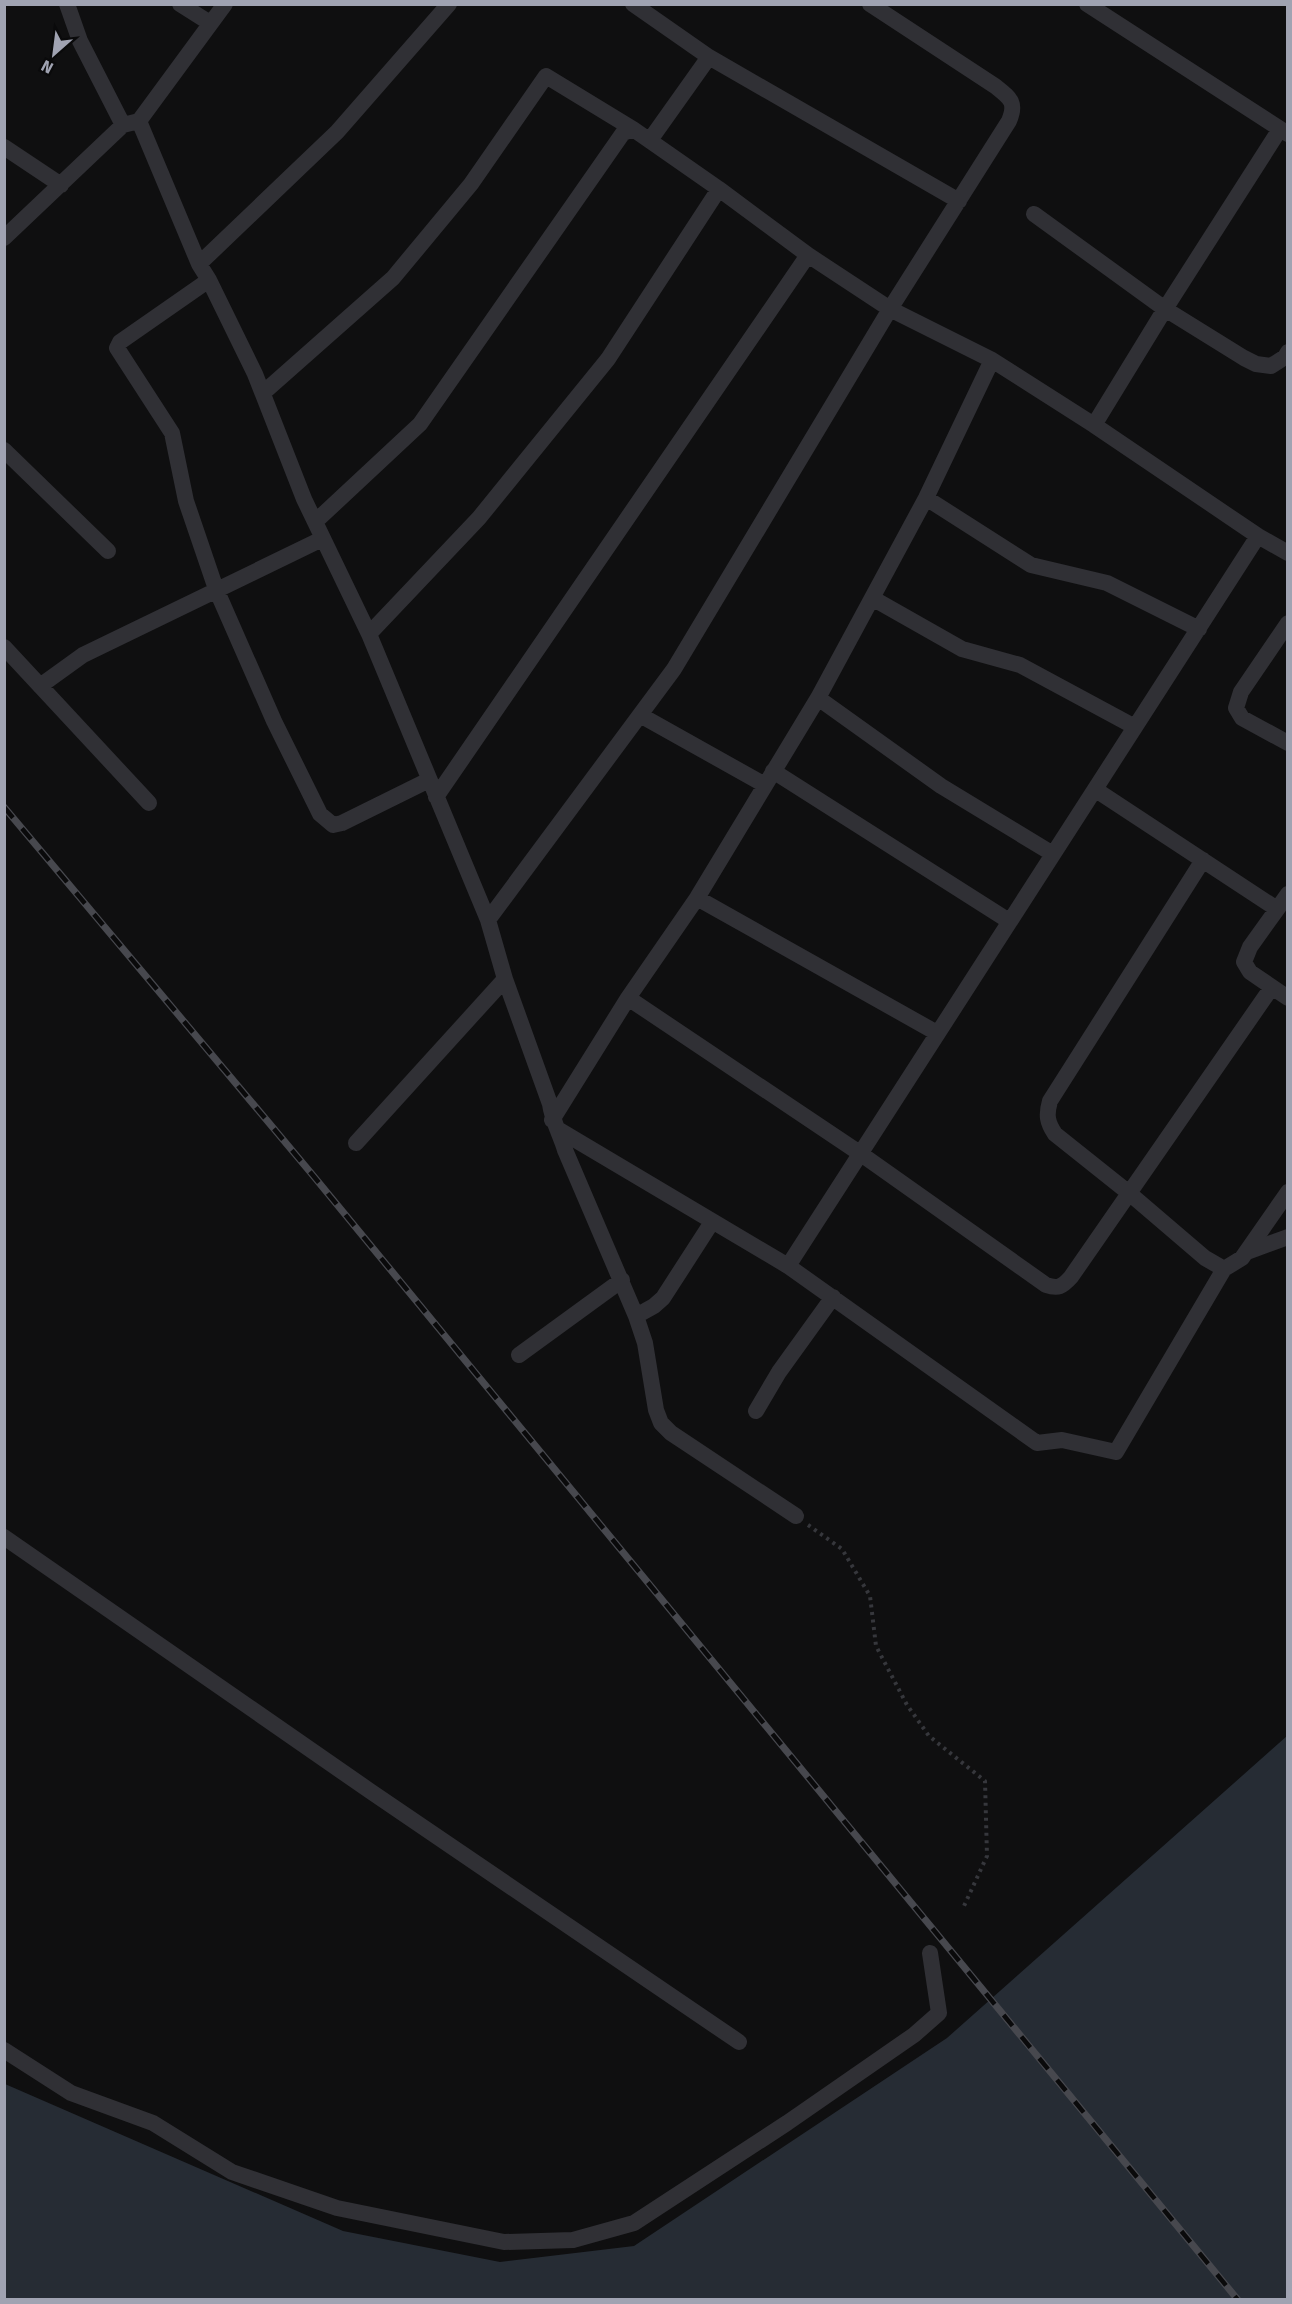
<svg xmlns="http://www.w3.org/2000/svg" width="1292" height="2304" viewBox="0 0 1292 2304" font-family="'Fira Sans',sans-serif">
  <rect width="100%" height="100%" fill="#0f0f10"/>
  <path fill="#262c34" d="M1287,1736V2299H5V2084L343,2231L500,2262L634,2246L947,2038Z"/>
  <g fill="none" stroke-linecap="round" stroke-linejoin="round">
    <path stroke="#36373c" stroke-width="4" stroke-dasharray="3 4.5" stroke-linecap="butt" d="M808,1525L842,1549L870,1596L876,1646L907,1705L929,1736L985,1781L987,1856L964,1906"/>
    <path stroke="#303035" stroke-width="16" d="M67,4L80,41L123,125L139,121L199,264L209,280L255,374L304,499L369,634L488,920L505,979L550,1104C552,1120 560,1134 565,1150L636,1316L645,1343L656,1410L661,1423L671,1433L796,1516
      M180,4L210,23
      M633,4L709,57L959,201
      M1087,4L1288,134
      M139,121L225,4
      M650,140L709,57
      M4,147L61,185
      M1034,214L1165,309L1244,358L1256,364L1271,366L1285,357L1288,352
      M4,238L123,125
      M199,264L337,132L449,4
      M209,280L120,342L117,348L172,433L186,501L216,589L274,721L320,814L333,825L342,823L429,780
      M263,393L393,278L471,184L546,76L633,129
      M1094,425L1165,309L1280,129
      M4,450L108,551
      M926,498L1031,565L1107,583L1199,629
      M315,522L420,424L623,133L633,129L719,189L808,255L890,309L992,360L1094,425L1258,536L1288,553
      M872,598L962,649L1020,665L1135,727
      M1288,623L1241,692L1236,708L1242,718L1288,743
      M369,634L479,518L608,359L719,189
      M4,647L149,803
      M40,686L83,655L322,539
      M818,698L941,786L1053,854
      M640,715L765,785
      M773,771L1009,921
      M1096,790L1277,909
      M436,797L808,255
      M1203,860L1050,1101C1046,1115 1047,1122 1055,1134L1129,1193L1205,1258L1224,1269L1242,1258L1288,1192
      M1288,894L1250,947L1244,962L1250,972L1288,998
      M697,898L937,1033
      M488,920L674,669L890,309L1009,121C1017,102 1010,98 995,86L870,4
      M628,998L861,1154L1046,1285C1058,1289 1062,1287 1071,1277L1272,987
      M552,1120L628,998L697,898L818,698L926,498L992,360
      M559,1130L788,1266L1037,1443L1062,1440L1116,1452L1224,1269
      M356,1143L505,979
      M1247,1252L1288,1237
      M788,1266L1258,536
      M636,1316L654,1306L663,1298L712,1222
      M519,1355L622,1280
      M756,1411L779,1372L833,1297
      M4,1537L370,1791L739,2042
      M4,2050L71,2093L153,2123L232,2172L337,2208L504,2242L573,2240L634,2223L787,2123L914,2035L939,2013L930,1953"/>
    <g stroke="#47484e" stroke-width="7">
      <path id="rail" d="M4,807L311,1173L1238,2300"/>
    </g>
    <use href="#rail" stroke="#0a0a0b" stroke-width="4.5" stroke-dasharray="14" stroke-linecap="butt"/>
  </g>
  <rect width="1292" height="2304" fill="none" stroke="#a0a3b2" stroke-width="12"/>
  <g transform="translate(54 54) rotate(208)" stroke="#0a0a0b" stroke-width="4.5" paint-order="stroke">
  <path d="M0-4.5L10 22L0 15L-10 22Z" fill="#a0a3b2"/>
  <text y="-9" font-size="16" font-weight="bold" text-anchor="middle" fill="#a0a3b2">N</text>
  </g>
</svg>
